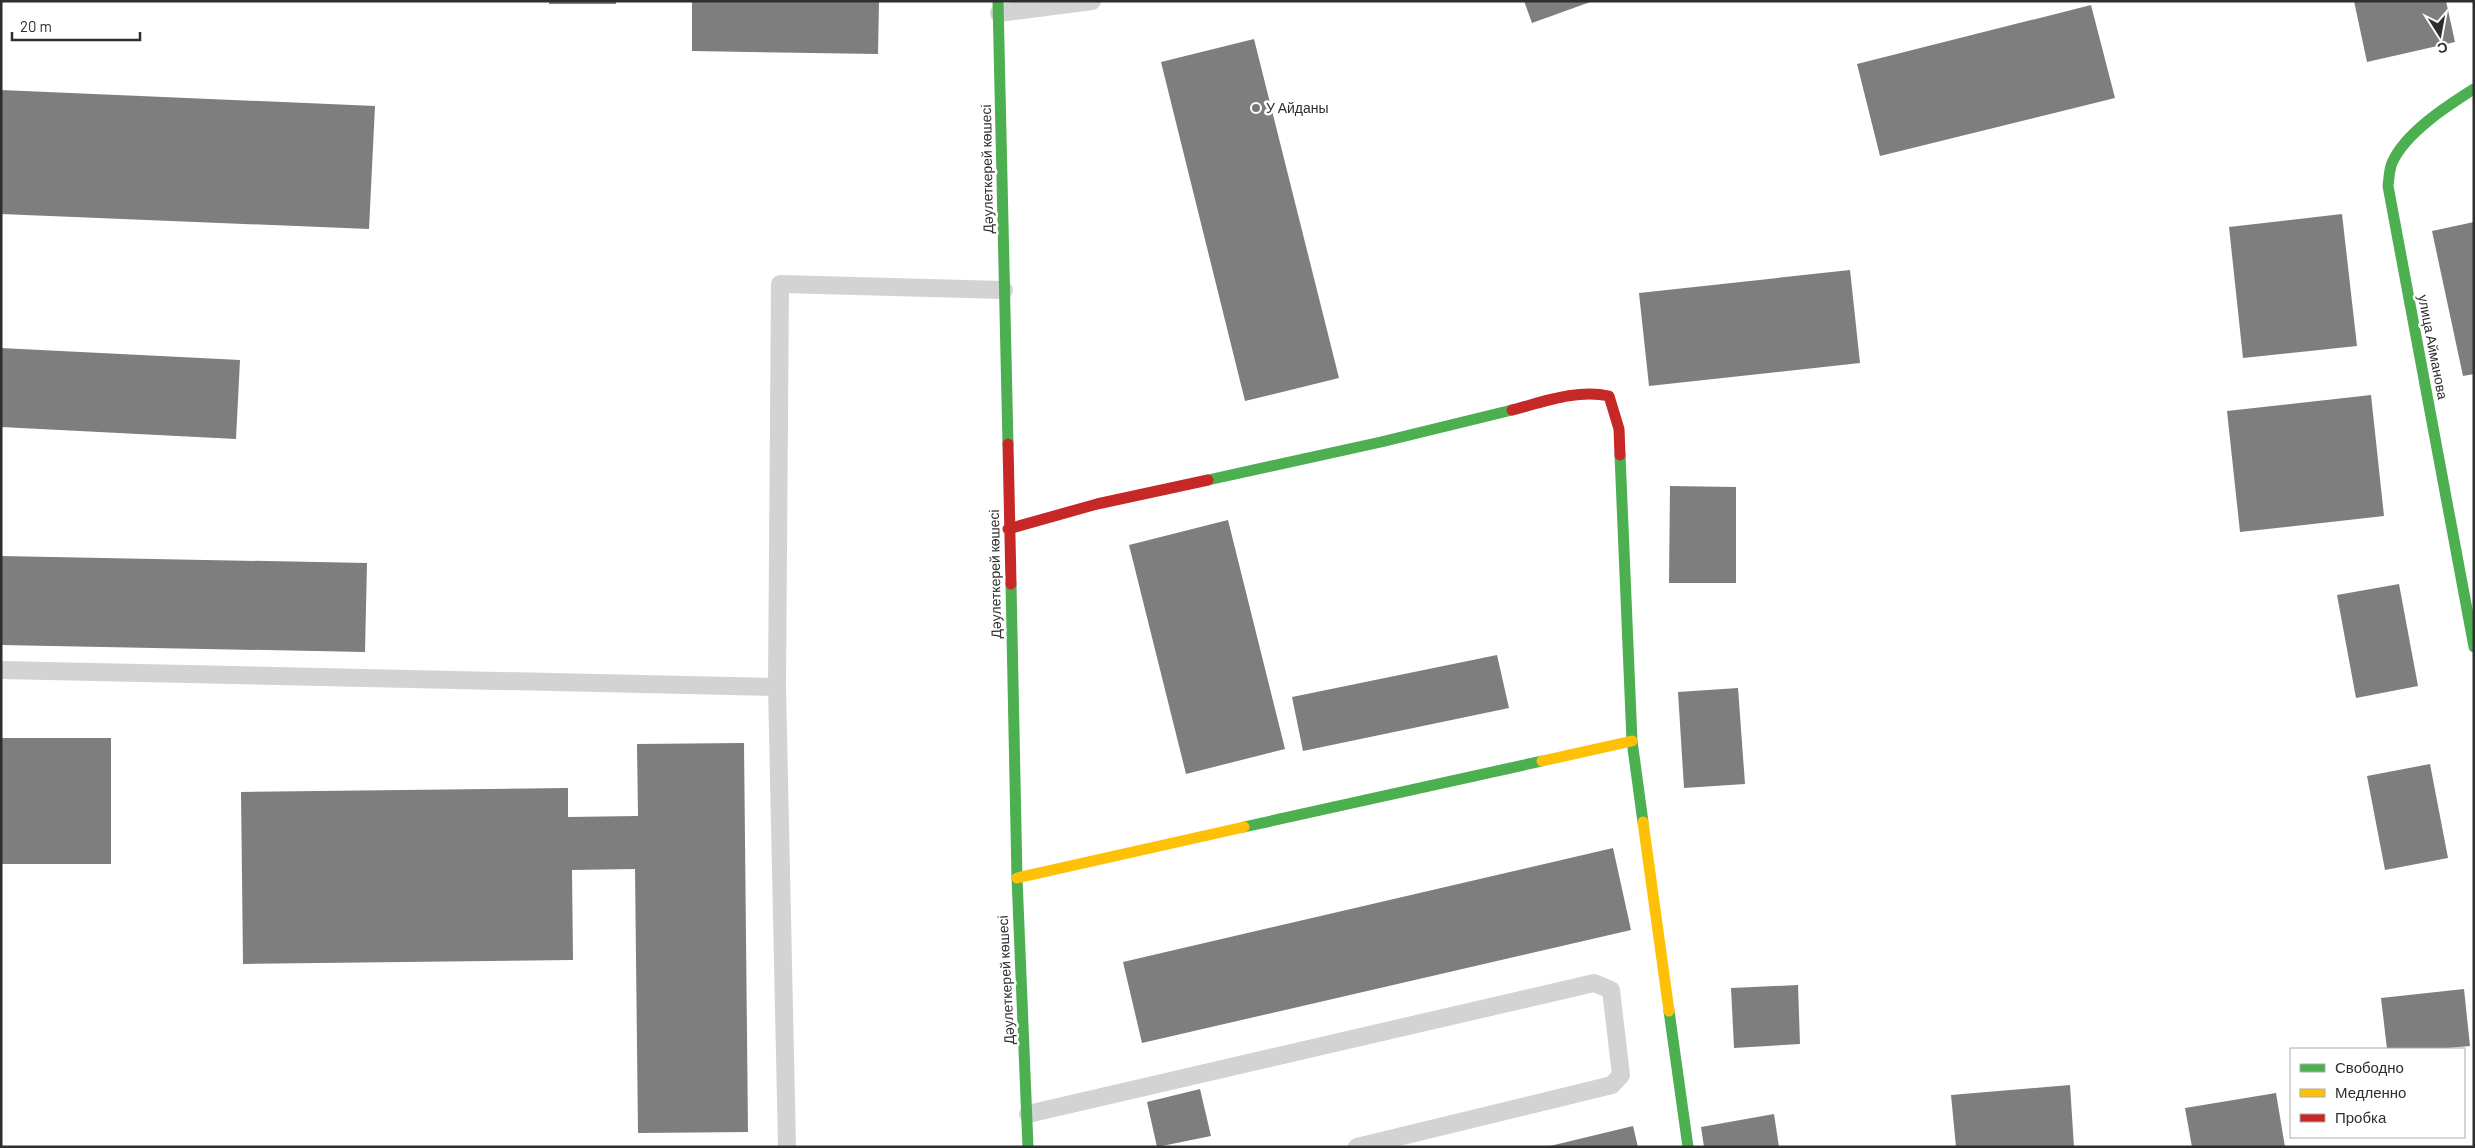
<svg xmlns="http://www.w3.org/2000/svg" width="2475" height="1148" viewBox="0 0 2475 1148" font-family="Barlow,sans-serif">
  <rect width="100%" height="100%" fill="#fff"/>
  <path fill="#7e7e7e" d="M549,1H616V4H549Z
    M692,1H879L878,54L692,51Z
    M1524,1H1593L1532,23Z
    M2354,1H2446L2455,42L2367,62Z
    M2091,5L2115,98L1880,156L1857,64Z
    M1254,39L1339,378L1245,401L1161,62Z
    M1,90L375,106L369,229L1,214Z
    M2342,214L2357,346L2243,358L2229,227Z
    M2474,222V374L2463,376L2432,231Z
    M1850,270L1860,363L1649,386L1639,293Z
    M1,348L240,360L236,439L1,427Z
    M2371,395L2384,516L2240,532L2227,411Z
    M1670,486L1736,487V583H1669Z
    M1228,520L1285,749L1186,774L1129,545Z
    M1,556L367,563L365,652L1,645Z
    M2399,584L2418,686L2356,698L2337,595Z
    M1497,655L1509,708L1303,751L1292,697Z
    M1738,688L1745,784L1684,788L1678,692Z
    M1,738H111V864H1Z
    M744,743L748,1132L638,1133L635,869L572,870L573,960L243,964L241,792L568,788V817L638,816L637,744Z
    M2430,764L2448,858L2385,870L2367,776Z
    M1613,848L1631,930L1142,1043L1123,962Z
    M1798,985L1800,1044L1734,1048L1731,988Z
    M2464,989L2470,1046L2437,1049H2387L2381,998Z
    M2070,1085L2074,1147H1956L1951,1095Z
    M1200,1089L1211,1136L1157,1147L1147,1102Z
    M2276,1093L2285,1147H2192L2185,1108Z
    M1774,1114L1779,1147H1704L1701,1127Z
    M1633,1126L1638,1147H1550V1146Z"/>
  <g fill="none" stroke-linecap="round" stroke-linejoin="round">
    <path stroke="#d3d3d3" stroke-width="18" d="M999,13L1092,1
      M1,670L777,687L780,284L1004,290
      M777,687L787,1147
      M1028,1114L1594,983L1611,990L1621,1075L1612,1085L1357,1147"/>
    <path stroke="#4caf50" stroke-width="11" d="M998,1L1008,444
      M2474,89C2447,106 2405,133 2392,163C2389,170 2389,179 2388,186L2474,647
      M1620,455L1632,741L1643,822
      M1208,480L1381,442L1512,410
      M1011,584L1017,878L1028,1147
      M1244,827L1542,761
      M1669,1011L1688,1147"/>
    <path stroke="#ffc107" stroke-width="11" d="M1542,761L1632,741
      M1643,822L1669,1011
      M1017,878L1244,827"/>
    <path stroke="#c62828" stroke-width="11" d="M1512,410C1543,402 1577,389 1609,396L1619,429L1620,455
      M1008,444L1011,584
      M1008,529L1097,504L1208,480"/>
  </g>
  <circle fill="#777" stroke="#fff" stroke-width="2" cx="1256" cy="108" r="5"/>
  <g text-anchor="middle" stroke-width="5" stroke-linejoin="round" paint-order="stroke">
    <g font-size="14" fill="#2e2e2e" stroke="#fff" text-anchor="start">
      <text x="1266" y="113">У Айданы</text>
    </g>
    <g font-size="14" fill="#2e2e2e" stroke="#fff">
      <text transform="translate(987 169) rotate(-91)" y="5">Дәулеткерей көшесі</text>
      <text transform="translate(2433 347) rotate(79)" y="5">улица Айманова</text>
      <text transform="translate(995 574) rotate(-91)" y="5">Дәулеткерей көшесі</text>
      <text transform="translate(1006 980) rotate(-93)" y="5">Дәулеткерей көшесі</text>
    </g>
  </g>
  <rect width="2475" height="1148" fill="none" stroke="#2e2e2e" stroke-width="5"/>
  <rect x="2290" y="1048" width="175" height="90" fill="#ffffff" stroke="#ababab"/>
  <rect x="2300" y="1064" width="25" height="8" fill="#4caf50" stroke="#ababab"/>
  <text x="2335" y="1073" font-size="15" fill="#2e2e2e">Свободно</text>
  <rect x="2300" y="1089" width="25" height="8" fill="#ffc107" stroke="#ababab"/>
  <text x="2335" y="1098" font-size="15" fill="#2e2e2e">Медленно</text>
  <rect x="2300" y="1114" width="25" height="8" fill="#c62828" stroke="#ababab"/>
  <text x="2335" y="1123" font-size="15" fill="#2e2e2e">Пробка</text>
  <g transform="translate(2440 35) rotate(169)" stroke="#ffffff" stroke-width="4" paint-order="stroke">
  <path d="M0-4L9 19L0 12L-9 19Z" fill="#2e2e2e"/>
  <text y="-8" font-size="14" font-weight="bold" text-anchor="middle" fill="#2e2e2e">С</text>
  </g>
  <path d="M12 32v8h128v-8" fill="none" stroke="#2e2e2e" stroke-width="2.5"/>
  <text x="20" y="32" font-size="15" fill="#2e2e2e" stroke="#ffffff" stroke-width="4" paint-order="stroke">20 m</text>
</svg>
